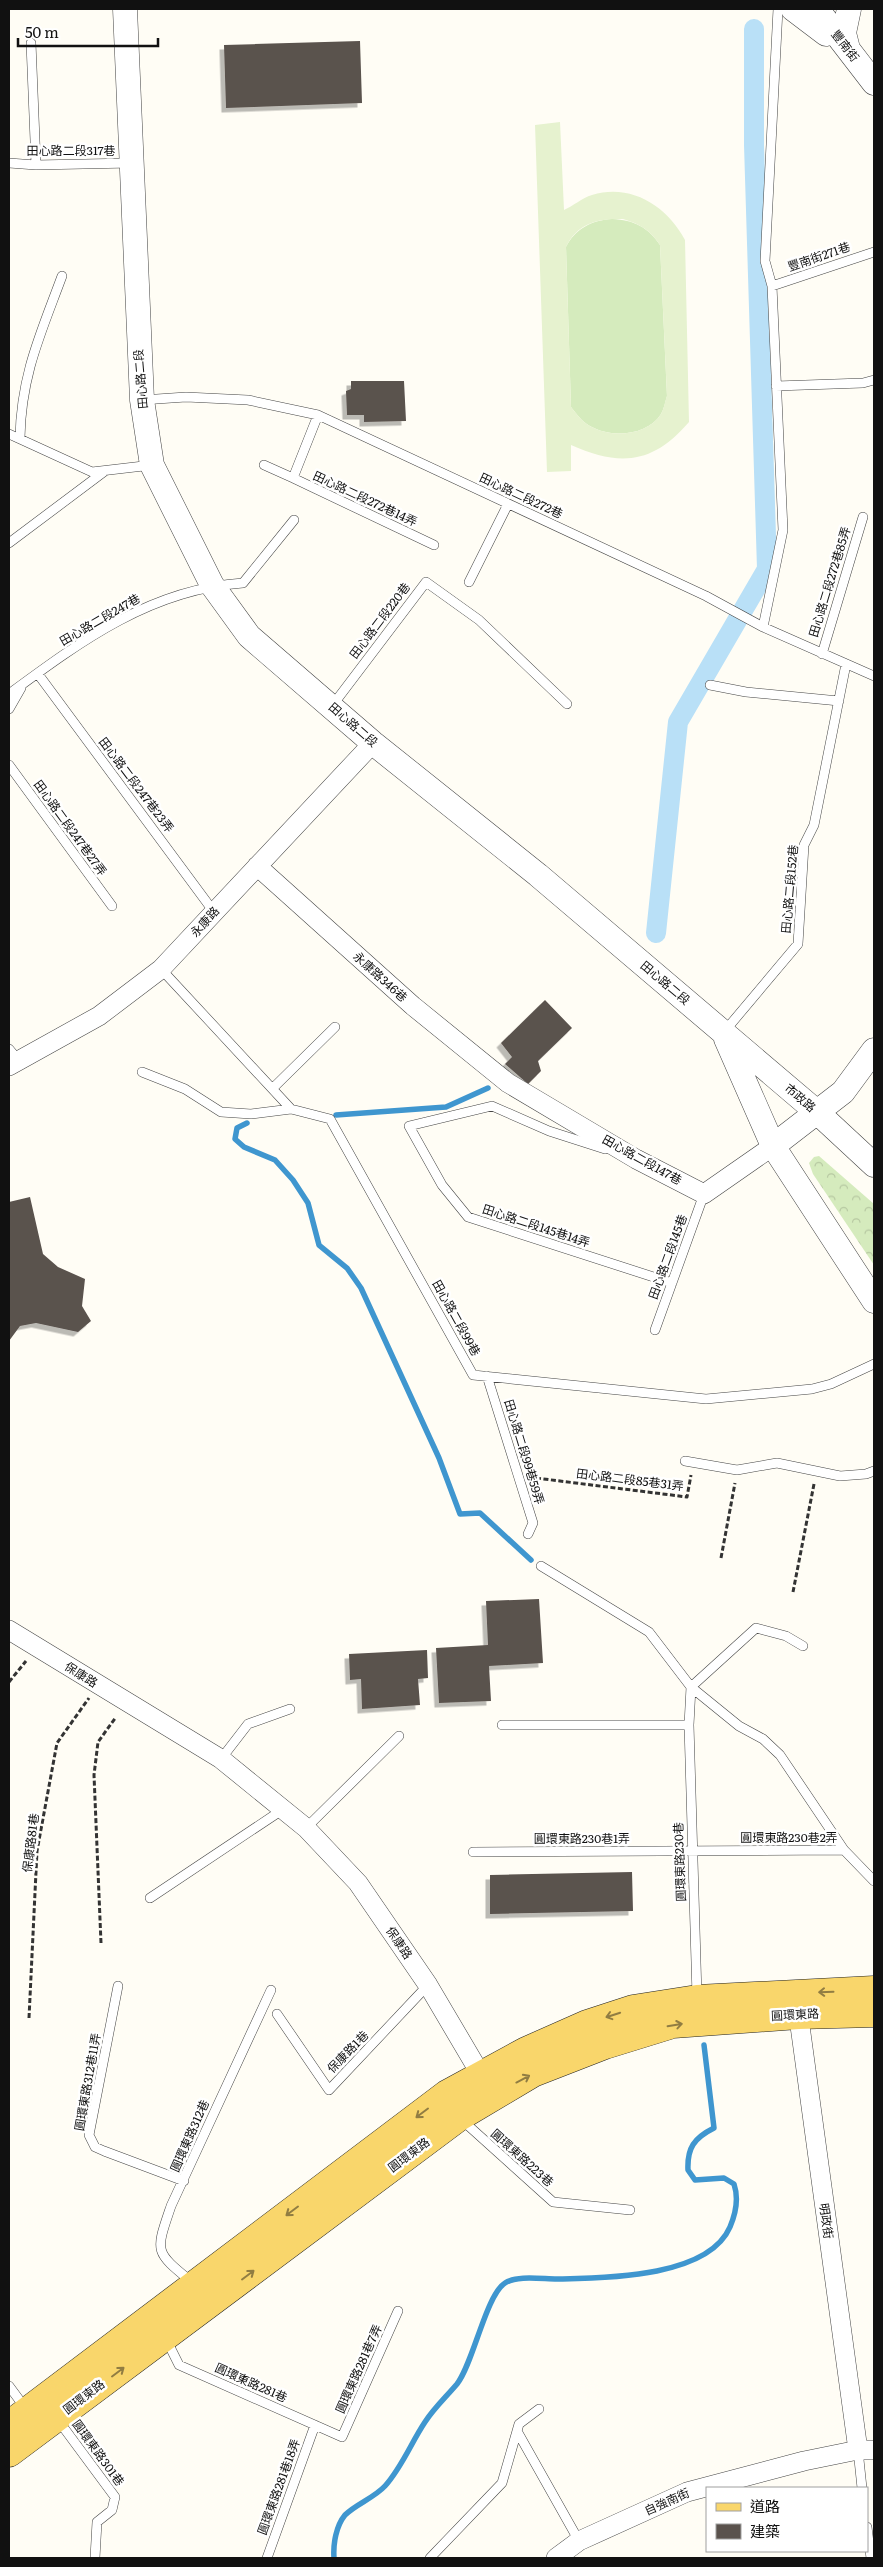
<svg xmlns="http://www.w3.org/2000/svg" width="883" height="2567" viewBox="0 0 883 2567" font-family="Literata,'Noto Sans TC',serif">
  <defs>
    <pattern id="park-crowns" width="20" height="18" patternUnits="userSpaceOnUse" patternTransform="scale(1.25)"><rect width="20" height="18" fill="#d5ebbd"/><path d="M2 6a3 3 0 1 1 6 0M12 15a3 3 0 1 1 6 0" fill="none" stroke="#b6c8a1"/></pattern>
    <filter id="shadow"><feDropShadow dx="-4.5" dy="4.5" stdDeviation="0" flood-color="#0004"/></filter>
  </defs>
  <rect width="100%" height="100%" fill="#fffdf5"/>
  <path fill="#d5ebbd" d="M612,219C634,220 648,227 660,245L667,396C665,402 664,409 661,414C648,435 614,438 594,428C584,424 578,416 571,407L566,247C575,229 592,220 612,219Z"/>
  <path fill="url(#park-crowns)" d="M819,1156L874,1204V1265L813,1174L809,1163L814,1157Z"/>
  <path fill="#e6f2cf" fill-rule="evenodd" d="M560,122L564,210C573,206 582,198 592,195C631,183 667,206 685,240L689,422C653,464 620,467 571,445V471L547,472L535,125ZM623,219C640,224 650,230 660,245L667,396C665,401 664,409 661,414C648,435 614,438 594,428C584,424 578,416 571,407L566,247C577,223 599,218 623,219Z"/>
  <g fill="none" stroke-linecap="round" stroke-linejoin="round">
    <path stroke="#3f96cf" stroke-width="5.5" d="M336,1115L446,1107L488,1088
      M247,1123L237,1128L235,1139L244,1147L275,1160L293,1180L308,1203L319,1245L347,1268L361,1288L439,1458L460,1514L480,1513L531,1560
      M334,2558C333,2544 336,2526 345,2515C356,2504 374,2498 385,2486C402,2467 411,2443 425,2422C434,2408 446,2397 457,2384C473,2364 486,2295 505,2283C517,2275 542,2279 557,2279C604,2278 708,2278 730,2227C736,2213 739,2199 734,2184L724,2178L695,2180L688,2170C687,2148 694,2138 714,2128L704,2045"/>
    <path stroke="#b9e0f7" stroke-width="20" d="M656,933L678,722L767,569L754,145V29"/>
  </g>
  <path fill="#5a524d" filter="url(#shadow)" d="M360,41L362,103L226,108L224,45Z
    M351,381H404L406,421L364,422V415H347L346,391L351,389Z
    M545,1000L572,1028L538,1061L541,1071L528,1084L505,1064L512,1057L501,1043Z
    M30,1197L43,1254L58,1267L85,1279L82,1306L91,1321L78,1332L36,1323L20,1326L9,1341V1202Z
    M539,1599L543,1663L489,1666L491,1701L439,1703L436,1648L488,1645L486,1601Z
    M427,1650L428,1678L418,1679L420,1705L362,1709L361,1679L350,1680L349,1654Z
    M632,1872L633,1911L490,1914V1875Z"/>
  <g fill="none" stroke-linecap="round" stroke-linejoin="round">
    <g stroke="#444" stroke-width="10">
      <path id="service" d="M31,43L36,165
        M9,163L36,165L131,163
        M772,286L874,252
        M776,386L863,383L874,380
        M142,400L186,397L248,400L318,415L706,596L763,627L874,676
        M318,415L293,478L434,545
        M9,434L92,472L152,465
        M20,438C21,375 41,333 62,276
        M264,465L293,478
        M9,543L105,471
        M469,582L508,504
        M763,627L783,530L772,286L765,261L778,9
        M822,654L863,517
        M38,674L214,912
        M710,685L746,692L839,701
        M9,694C81,641 151,589 243,583L294,520
        M332,706L426,582L479,620L567,704
        M9,709L21,688
        M9,765L112,906
        M161,969L291,1109L330,1119L473,1375L706,1399L812,1389L831,1384L874,1364
        M724,1032L798,944L804,845L814,825L846,664
        M9,1049L19,1061
        M142,1072L185,1089L221,1112L251,1114L291,1109
        M273,1088L335,1027
        M605,1149L549,1131L492,1106L409,1126L442,1185L468,1217L672,1283
        M655,1330L704,1194
        M487,1376L533,1523L528,1534
        M685,1461L737,1470L777,1463L840,1476L866,1474L874,1471
        M541,1566L649,1632L691,1687L739,1726L763,1739L780,1755L844,1850
        M691,1687L689,1725L697,1996
        M691,1687L756,1628L786,1636L803,1646
        M502,1725H689
        M221,1759L248,1724L290,1709
        M306,1828L399,1736
        M473,1852L844,1850L874,1881
        M150,1898L282,1810
        M118,1986L89,2135L95,2147L104,2151L184,2181
        M277,2014L329,2090L428,1985
        M462,2120L553,2202L630,2210
        M193,2283C154,2251 155,2253 171,2206L271,1990
        M166,2339L179,2365L342,2437L398,2311
        M9,2386L26,2409
        M58,2420L115,2497L112,2510L97,2522L95,2558
        M517,2431L579,2541
        M858,2450L862,2488
        M867,2527L871,2558
        M267,2558L315,2425
        M430,2558L502,2483L519,2424L539,2409"/>
    </g>
    <g stroke="#444" stroke-width="20">
      <path id="minor" d="M257,866L413,1006L508,1083L636,1159L704,1194L773,1146
        M9,1066L99,1016L161,969L373,743
        M9,1630L221,1759L306,1828L358,1883L428,1985L487,2085
        M797,2004L858,2450
        M556,2558L579,2541L687,2492L804,2461L858,2450H874"/>
    </g>
    <g stroke="#444" stroke-width="25">
      <path id="tertiary" d="M125,9L142,400L152,465L212,585L249,636L373,743L538,875L818,1113L874,1165
        M793,9L826,34
        M817,9L874,83
        M848,49L844,33L849,9
        M726,1039L773,1146L874,1301
        M773,1146L843,1092L874,1050"/>
    </g>
    <g stroke="#222" stroke-width="29">
      <path id="primary" d="M9,2425L447,2094L526,2051L587,2024L633,2009L697,1999L874,1990
        M9,2453L459,2117L533,2073L605,2045L673,2024L798,2015L874,2013"/>
    </g>
    <path stroke="#333" stroke-width="3" stroke-dasharray="5 2.5" stroke-linecap="butt" d="M536,1478L687,1497L691,1475
      M721,1558L735,1483
      M793,1592L814,1484
      M9,1682L26,1661
      M101,1943L94,1775L98,1742L116,1717
      M29,2018L37,1851L57,1743L89,1698"/>
    <use href="#service" stroke="#fff" stroke-width="9"/>
    <use href="#minor" stroke="#fff" stroke-width="19"/>
    <use href="#tertiary" stroke="#fff" stroke-width="24"/>
    <use href="#primary" stroke="#f9d66b" stroke-width="28"/>
  </g>
  <defs><path id="oneway-shaft" d="M-6 0H5M1.5-3L5.5 0L1.5 3" fill="none" stroke-width="1.6" stroke-linecap="round" stroke-linejoin="round" transform="scale(1.25)"/></defs>
  <g stroke="#917d42">
    <use href="#oneway-shaft" transform="translate(826 1992) rotate(178)"/>
    <use href="#oneway-shaft" transform="translate(613 2015) rotate(162)"/>
    <use href="#oneway-shaft" transform="translate(675 2025) rotate(-9)"/>
    <use href="#oneway-shaft" transform="translate(523 2079) rotate(-28)"/>
    <use href="#oneway-shaft" transform="translate(422 2113) rotate(143)"/>
    <use href="#oneway-shaft" transform="translate(292 2211) rotate(143)"/>
    <use href="#oneway-shaft" transform="translate(248 2275) rotate(-37)"/>
    <use href="#oneway-shaft" transform="translate(118 2372) rotate(-37)"/>
  </g>
  <g text-anchor="middle" stroke-width="5" stroke-linejoin="round" paint-order="stroke">
    <g font-size="12" fill="#111" stroke="#fff">
      <text transform="translate(845 46) rotate(52)" y="4">豐南街</text>
      <text x="71" y="155">田心路二段317巷</text>
      <text transform="translate(819 257) rotate(-19)" y="4">豐南街271巷</text>
      <text transform="translate(141 379) rotate(-95)" y="4">田心路二段</text>
      <text transform="translate(521 496) rotate(25)" y="4">田心路二段272巷</text>
      <text transform="translate(365 499) rotate(25)" y="4">田心路二段272巷14弄</text>
      <text transform="translate(830 582) rotate(-73)" y="4">田心路二段272巷85弄</text>
      <text transform="translate(100 620) rotate(-30)" y="4">田心路二段247巷</text>
      <text transform="translate(380 621) rotate(-53)" y="4">田心路二段220巷</text>
      <text transform="translate(353 725) rotate(41)" y="4">田心路二段</text>
      <text transform="translate(136 785) rotate(53)" y="4">田心路二段247巷23弄</text>
      <text transform="translate(70 828) rotate(54)" y="4">田心路二段247巷27弄</text>
      <text transform="translate(790 889) rotate(-85)" y="4">田心路二段152巷</text>
      <text transform="translate(205 922) rotate(-48)" y="4">永康路</text>
      <text transform="translate(380 977) rotate(42)" y="4">永康路346巷</text>
      <text transform="translate(665 983) rotate(40)" y="4">田心路二段</text>
      <text transform="translate(800 1098) rotate(40)" y="4">市政路</text>
      <text transform="translate(642 1160) rotate(29)" y="4">田心路二段147巷</text>
      <text transform="translate(536 1226) rotate(18)" y="4">田心路二段145巷14弄</text>
      <text transform="translate(668 1257) rotate(-70)" y="4">田心路二段145巷</text>
      <text transform="translate(456 1318) rotate(61)" y="4">田心路二段99巷</text>
      <text transform="translate(524 1452) rotate(73)" y="4">田心路二段99巷59弄</text>
      <text transform="translate(630 1480) rotate(7)" y="4">田心路二段85巷31弄</text>
      <text transform="translate(81 1675) rotate(32)" y="4">保康路</text>
      <text x="789" y="1842">圓環東路230巷2弄</text>
      <text x="582" y="1843">圓環東路230巷1弄</text>
      <text transform="translate(31 1843) rotate(-83)" y="4">保康路81巷</text>
      <text transform="translate(680 1862) rotate(-92)" y="4">圓環東路230巷</text>
      <text transform="translate(399 1943) rotate(56)" y="4">保康路</text>
      <text transform="translate(795 2015) rotate(-3)" y="4">圓環東路</text>
      <text transform="translate(348 2052) rotate(-46)" y="4">保康路1巷</text>
      <text transform="translate(88 2082) rotate(-80)" y="4">圓環東路312巷11弄</text>
      <text transform="translate(190 2136) rotate(-66)" y="4">圓環東路312巷</text>
      <text transform="translate(409 2155) rotate(-37)" y="4">圓環東路</text>
      <text transform="translate(522 2158) rotate(42)" y="4">圓環東路223巷</text>
      <text transform="translate(826 2221) rotate(82)" y="4">明政街</text>
      <text transform="translate(359 2369) rotate(-66)" y="4">圓環東路281巷7弄</text>
      <text transform="translate(251 2383) rotate(24)" y="4">圓環東路281巷</text>
      <text transform="translate(84 2397) rotate(-37)" y="4">圓環東路</text>
      <text transform="translate(98 2453) rotate(54)" y="4">圓環東路301巷</text>
      <text transform="translate(279 2487) rotate(-70)" y="4">圓環東路281巷18弄</text>
      <text transform="translate(667 2502) rotate(-24)" y="4">自強南街</text>
    </g>
  </g>
  <rect width="883" height="2567" fill="none" stroke="#111111" stroke-width="20"/>
  <rect x="706" y="2487" width="162" height="65" fill="#ffffff" stroke="#a0a0a0"/>
  <rect x="716" y="2503" width="25" height="8" fill="#f9d66b" stroke="#a0a0a0"/>
  <text x="750" y="2512" font-size="15" fill="#111111">道路</text>
  <rect x="716" y="2524" width="25" height="15" fill="#5a524d" stroke="#a0a0a0"/>
  <text x="750" y="2537" font-size="15" fill="#111111">建築</text>
  <path d="M18 38v8h140v-8" fill="none" stroke="#111111" stroke-width="2.5"/>
  <text x="25" y="38" font-size="15" fill="#111111" stroke="#ffffff" stroke-width="4" paint-order="stroke">50 m</text>
</svg>
